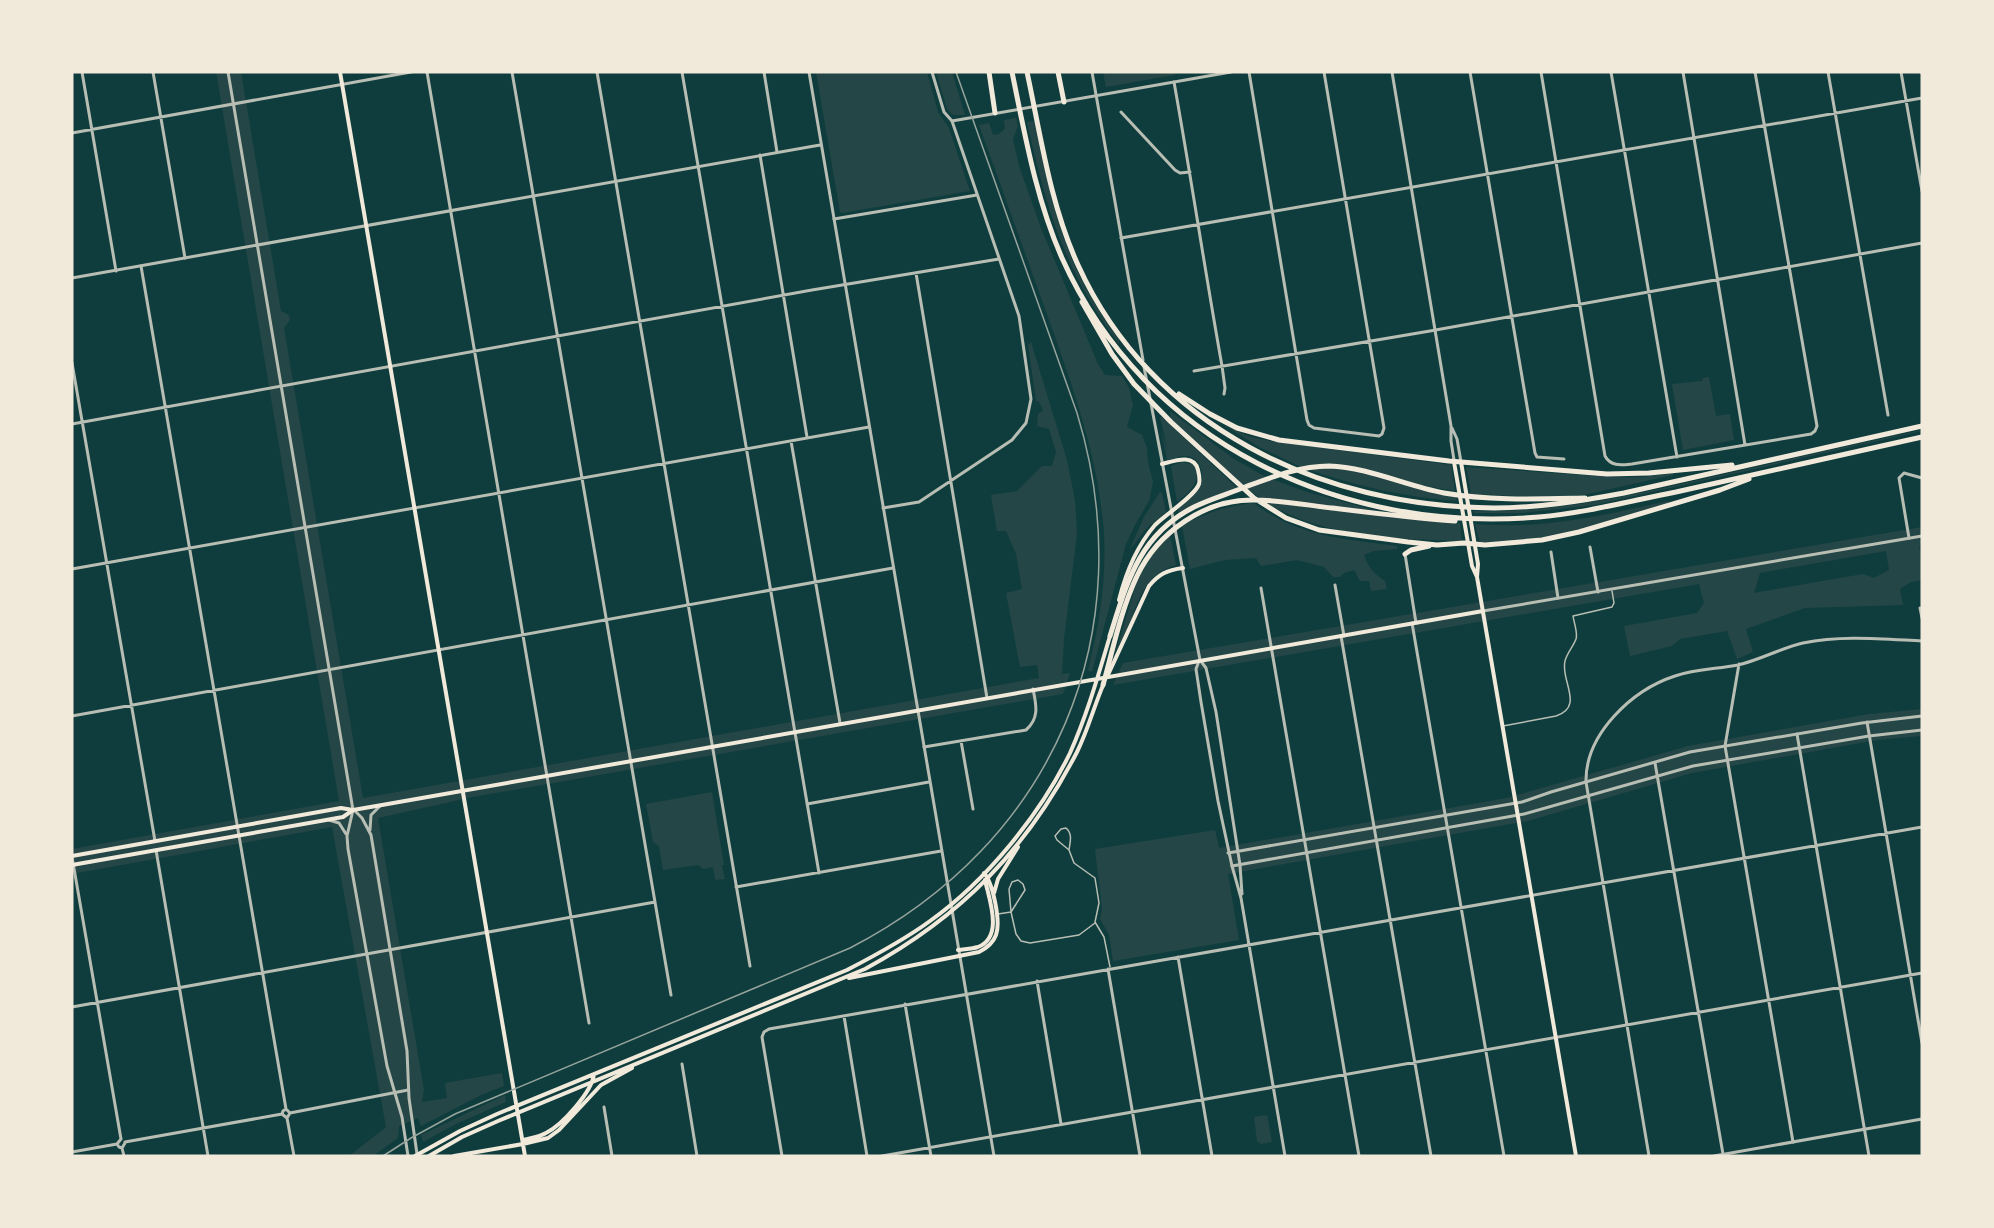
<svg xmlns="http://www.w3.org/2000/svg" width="1994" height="1228" viewBox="0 0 1994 1228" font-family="'DejaVu Sans',sans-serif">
  <rect width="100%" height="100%" fill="#0f3d3e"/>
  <path fill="#244646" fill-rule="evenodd" d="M216,72H241L281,311L289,315L290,320L284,328L363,798L1039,678L1037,665L1020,667L1006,593L1022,589L1016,554L1006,531H997L991,495L1017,491L1042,466H1052L1056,452L1049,429L1037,426L1038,414L1043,410L1039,402L1036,401L1028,345L1031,342L1067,460L1075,500L1077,534L1064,639L1062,674L1070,673L1063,694L473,797L378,818L424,1090L422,1102L447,1098L445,1083L502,1073L504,1086L481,1095L421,1126L418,1118L399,1126L398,1138L373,1156H349L386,1127L332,827L72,874V849L339,801Z
    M816,72H927L938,112L949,128L970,191L842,213L840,212Z
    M936,72H952L965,115H953L947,109Z
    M1103,72H1175V75L1106,87Z
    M1016,118L1018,126L1013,139L1019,166L1041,228L1098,364L1105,375L1122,376L1129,388L1133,405L1127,427L1142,435L1147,448L1148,462L1153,482L1149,501L1136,523L1126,544L1092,672L1088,670C1100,623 1108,571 1103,522C1096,450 1072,385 1048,317C1025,253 1002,189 979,125L989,123L993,135L999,134L1005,129L1004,120Z
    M1034,121C1052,206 1065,268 1119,340V344C1065,272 1046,209 1027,122Z
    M1709,377L1716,416L1730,414L1734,440L1683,450L1672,384L1702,381L1703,378Z
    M1170,411L1234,459L1266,477L1244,486L1171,419Z
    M1160,417H1162L1237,488L1179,514L1178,507C1186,501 1194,496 1199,488C1206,475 1201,455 1184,456C1179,456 1174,459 1170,460L1169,459L1170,465H1168L1161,430L1168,452Z
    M1224,425L1248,436L1270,441L1451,465L1455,491L1415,484L1366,470L1318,464L1301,467L1259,447Z
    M1922,430V431L1595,505L1522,513H1474V511C1556,513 1628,496 1708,478C1779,462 1851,445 1922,430Z
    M1181,462L1192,464C1205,479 1189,493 1177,502L1171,466Z
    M1319,467L1354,471L1398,483L1456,496L1457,501C1404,497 1356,486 1306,469Z
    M1466,467L1612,477H1642L1673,473V475L1583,495L1539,497L1471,494Z
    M1271,479L1307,492L1385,513L1260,498L1247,488Z
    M1160,492L1162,493L1166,512L1147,528L1129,551L1144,517Z
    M1264,501L1460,523L1462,541C1399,539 1319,537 1264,501Z
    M1668,501V503L1579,530L1542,538L1480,543L1475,524C1541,530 1605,515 1668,501Z
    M1253,503C1265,511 1277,519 1290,524C1324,539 1362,541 1397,546V549L1374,551L1364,555C1368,567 1374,574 1385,581L1387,589L1371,591L1369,581H1360L1354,570L1344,573L1340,577H1333L1324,567L1297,560L1261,566L1256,558L1225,560L1190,569L1182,526C1205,513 1226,506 1253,503Z
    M1922,527V545L1919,546L1922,561V580L1911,582L1900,589L1903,605L1805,608L1746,629L1753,652L1737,659L1727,631L1680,639L1672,646L1630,656L1624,626L1697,613L1704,603L1699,584L1113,685L1123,663ZM1886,551L1889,570L1874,578L1863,574L1754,593L1760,573Z
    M1170,535L1176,565C1132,578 1136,627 1114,658L1137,581L1152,554Z
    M1922,709V736L1877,740L1692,773L1528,821L1228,874L1239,940L1113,961L1109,935L1100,919L1102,909L1095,849L1215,830L1219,848L1507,798L1688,746L1869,714Z
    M712,792L724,865L719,866H722L725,879L715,880L713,867L703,869L698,865L663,870L659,846L653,842L646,804Z
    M505,1095L506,1102L456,1124L423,1142L421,1135Z
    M1267,1115L1272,1142L1261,1144L1257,1141L1254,1117Z"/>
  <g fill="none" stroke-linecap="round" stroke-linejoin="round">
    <path stroke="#b8beb3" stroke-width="1.5" d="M1919,72L1922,74
      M1503,726L1556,716C1585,707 1560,680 1565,661C1567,653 1573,647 1576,639C1578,633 1574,623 1573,616L1612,607L1614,603L1612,591
      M1069,850C1070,842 1073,834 1066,828L1061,829L1055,836L1057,840L1069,850L1074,863L1095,878L1099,903L1095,922L1104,937L1110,967
      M1018,880L1023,884L1025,890L1011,912L1009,889L1012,882Z
      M998,914L1011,912L1016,934L1021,941L1030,943L1079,935L1095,923"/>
    <path stroke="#b8beb3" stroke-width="3" d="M82,72L116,271
      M153,72L185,258
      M427,72L589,1023
      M512,72L671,995
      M597,72L750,966
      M682,72L819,873
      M764,72L777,152
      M1249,72L1307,420L1309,425L1314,428L1379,436L1382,434L1384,428L1324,72
      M1470,72L1535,453L1537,457L1564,459
      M1541,72L1605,456C1611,467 1622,465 1632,464L1811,434L1815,431L1817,426L1755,72
      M1611,72L1677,457
      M1683,72L1745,445
      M1828,72L1888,415
      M1901,72L1922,191
      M1174,82C1191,177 1205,271 1222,366L1225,388L1224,394
      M1121,112L1175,170L1180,173L1190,172
      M72,133L411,72
      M760,155L807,437
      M834,219L977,195
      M1121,238L1922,98
      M141,266L286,1109
      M916,273C939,414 962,556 987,698
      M72,363L155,841
      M1194,371L1430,331L1922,243
      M72,424L812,290L999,259
      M791,441L840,723
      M883,508L919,502L1012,440L1026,423L1031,399L1019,316L952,121
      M1909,538L1899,478L1904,473L1922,478
      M1590,547L1598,592
      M1551,552L1558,598
      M1405,554L1416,623
      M72,569L869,427
      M1335,585L1344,636
      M1261,588L1359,1156
      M1920,608L1922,618
      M1412,623L1504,1156
      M1341,636L1431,1156
      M1739,664L1725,746L1793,1142
      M72,716L893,568
      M1867,722L1922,1043
      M1797,734L1869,1156
      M961,741L973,809
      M924,747L1026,730C1040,718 1036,704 1033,689
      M1655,763L1723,1154
      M807,804L929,782
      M156,850L208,1156
      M72,857L121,1139
      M1240,865L1242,894
      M1232,866L1241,898L1285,1156
      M736,887L941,851
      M1178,957L1212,1156
      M1108,969L1140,1156
      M1037,981L1061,1124
      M905,1004L931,1156
      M72,1007L655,902
      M844,1016L867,1156
      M682,1064L697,1156
      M604,1107L612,1156
      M290,1113L408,1090
      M287,1118L294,1156
      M125,1142L282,1114L283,1111L286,1109L290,1113L287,1118L282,1114
      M117,1144L119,1147L122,1148L125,1143
      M122,1148L124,1156
      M72,1152L117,1144L121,1139
      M782,1156L762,1037L764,1032L769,1029L1922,827
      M882,1156L1922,973
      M1649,1156L1586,782C1585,734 1632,690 1675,676C1695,669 1717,669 1738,665C1760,660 1781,648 1803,643C1842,635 1882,639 1922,641"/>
    <path stroke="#b8beb3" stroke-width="3" d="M228,72L353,810L347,836L348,849L387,1066L402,1117L408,1156
      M809,72L994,1156
      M932,72L944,112L952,121L1231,72
      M1092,72L1143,360
      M1392,72L1451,426V441L1454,460
      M72,278L820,145
      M1144,367L1200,660L1206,668L1216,712L1240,865
      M1452,428L1457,439L1461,462
      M1483,611L1922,536
      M1199,661L1196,669L1201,702L1218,801L1232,866L1524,814L1693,766L1869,736L1922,730
      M354,810L362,818L371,835L407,1051L409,1098L417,1154
      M329,820L339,823L346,834
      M370,830L371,815L381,805
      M1228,853L1522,802L1551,792L1690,752L1862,723L1922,716
      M1714,1156L1922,1119"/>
    <path stroke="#f1e9da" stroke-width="4" d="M340,72L525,1156
      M1454,462L1472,566L1477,577
      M1461,462L1478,564L1477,577L1576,1156
      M1119,600C1126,572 1136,547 1155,525C1165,515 1195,496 1199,484C1200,480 1199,474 1198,470C1194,453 1174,461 1162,464
      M1107,677L1149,586C1159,574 1167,570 1183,568
      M72,856L341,808L353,810L382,805L1483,611
      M72,865L343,817L353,810
      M994,893L998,879L1018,847
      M958,950C965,949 972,949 978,947C1004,937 989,899 985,880
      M849,978L979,952C987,948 993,943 996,935C1001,922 993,883 984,873
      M523,1140C530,1138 539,1137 546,1133C562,1125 592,1092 594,1074
      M415,1156L460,1131L497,1114L847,970C876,955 904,940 930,921C986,881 1040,815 1070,753C1087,715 1098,676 1110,636
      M429,1156L462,1137L498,1121L865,969C961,917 1027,849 1077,752C1088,730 1094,706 1104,683
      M454,1156L523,1144L548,1138L559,1130L601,1085L632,1068"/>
    <path stroke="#f1e9da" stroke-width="5" d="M989,72L995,113
      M1012,72C1025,135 1036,199 1062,258C1145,443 1341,534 1539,517C1585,513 1630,501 1676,492C1758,474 1840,455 1922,437
      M1027,72C1041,137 1050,204 1078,265C1152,428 1322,507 1494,508C1538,508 1581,501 1624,493L1922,426
      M1058,72L1064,102
      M1082,302L1112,354L1134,384L1171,422L1254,498L1286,518L1319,530L1408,542L1437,545L1464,543L1485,545L1542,540L1579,532L1720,490L1749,479
      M1179,394L1210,414L1237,428L1279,440L1449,461L1607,474L1649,473L1732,465
      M1405,554L1411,550L1429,546
      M1110,636C1127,582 1139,535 1194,507C1210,499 1228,494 1245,487C1272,477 1300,466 1329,466C1368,467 1406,486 1444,493C1491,501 1538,499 1585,498
      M1103,685C1113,649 1121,610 1137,576C1158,532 1205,499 1254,500C1280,500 1306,505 1332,508C1373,513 1413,518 1455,521"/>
    <path stroke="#97a49c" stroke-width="1.5" d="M383,1156L411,1138L455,1114L850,948C1054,843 1144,633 1077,413L956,72"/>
  </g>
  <rect width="1994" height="1228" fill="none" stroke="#f1e9da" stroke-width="147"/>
</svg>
